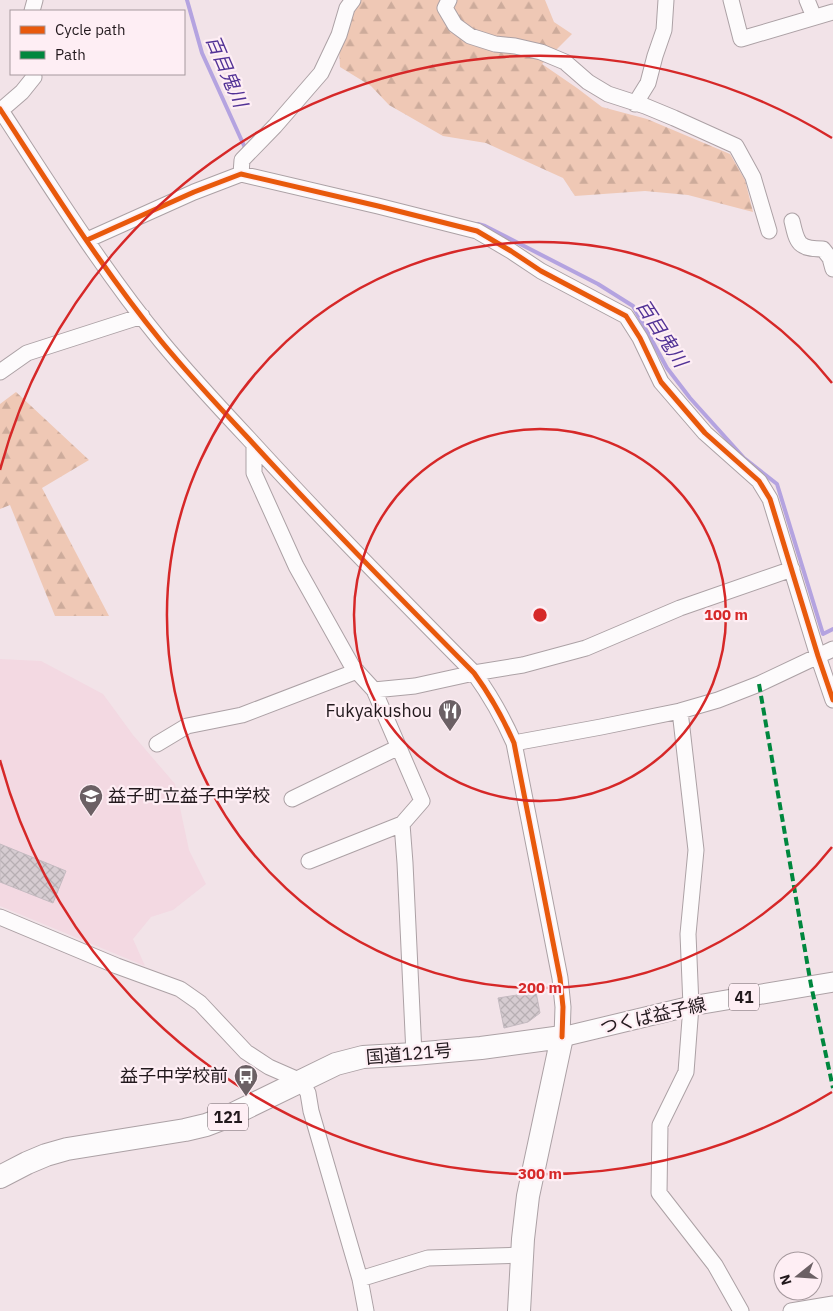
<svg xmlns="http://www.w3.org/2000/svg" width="833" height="1311" viewBox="0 0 833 1311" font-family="'IBM Plex Sans','Noto Sans JP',sans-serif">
  <defs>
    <pattern id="forest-firs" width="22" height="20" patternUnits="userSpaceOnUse" patternTransform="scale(1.25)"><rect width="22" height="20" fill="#efc8b5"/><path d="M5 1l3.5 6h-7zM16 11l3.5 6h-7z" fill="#cdab9b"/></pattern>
    <pattern id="building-cross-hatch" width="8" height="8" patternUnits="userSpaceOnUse" patternTransform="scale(1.25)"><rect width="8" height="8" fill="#d6ccd1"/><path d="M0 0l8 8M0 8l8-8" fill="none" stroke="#b7afb3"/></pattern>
  </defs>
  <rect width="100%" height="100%" fill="#f2e3e8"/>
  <path fill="#f3d9e2" d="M0,659L41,661L103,694L133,735L175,784L189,850L206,884L173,910L151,917L133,939L145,966L0,906Z"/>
  <path fill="url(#forest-firs)" d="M360,0H545L554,22L572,34L542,64L577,88L602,107L647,119L730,154L745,180L753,212L688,195L645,191L575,196L563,178L486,143L443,136L389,105L371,86L340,67L338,26Z
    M16,392L89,460L42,488L109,616H55L10,505L0,509V404Z"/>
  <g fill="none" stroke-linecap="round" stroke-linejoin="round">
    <path stroke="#b4a3e0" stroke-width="4" d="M187,0L202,53L246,150
      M478,224L485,226L598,284L633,306L667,368L690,398L744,458L777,484L823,634L833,629"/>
  </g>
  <path fill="url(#building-cross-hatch)" stroke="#c4bac0" d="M0,844L66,871L53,903L0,882Z
    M536,992L540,1013L528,1022L504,1028L498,998Z"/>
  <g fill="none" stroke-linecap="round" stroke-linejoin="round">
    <g stroke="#aca1a5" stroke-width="17">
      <path id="minor" d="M449,0L445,8L455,25L470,36L495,44L515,46L541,52L565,62L588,82L608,94L645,106L674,118L736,146L753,177L769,231
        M731,0L741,39L833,12
        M807,0L814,17
        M32,11L35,0
        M635,104L648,83L655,56L664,30L666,0
        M0,109C51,187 102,269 161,341C189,375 219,407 249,439C322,519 398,596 474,673C490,695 503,718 514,743L560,978L563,1007L562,1037
        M0,111L22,92L34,77L33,74
        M241,174L242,160L275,126L321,73L339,35L347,8L353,0
        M792,221C797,243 798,249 823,249L830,258L833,269
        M87,240L194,192L241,174L378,206L477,231L511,251L541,271L626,316L640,338L661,382L705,433L759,481L770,499L818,656L833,700
        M0,372L27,353L142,316
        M254,445V473L296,566L352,666L374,690L422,801L402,824L405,863L414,1054
        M374,690L415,686L474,673L523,665L586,648L680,608L792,569
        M680,711L696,850L688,934L691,1006L686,1072L660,1125L659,1193L715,1265L741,1311
        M514,743L601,727L680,711L718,700L759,684L833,649
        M157,744L187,726L242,715L357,671
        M292,799L399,747
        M309,861L402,824
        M0,917L117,966L180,989L200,1003L246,1052L269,1067L301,1081L308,1093L311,1111L360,1279L366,1311
        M360,1279L428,1258L522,1255
        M791,1311L833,1304"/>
    </g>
    <g stroke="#aca1a5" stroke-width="21">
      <path id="major" d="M562,1037L691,1006L833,982"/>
    </g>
    <g stroke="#aca1a5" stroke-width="24">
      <path id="highway" d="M0,1177L27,1163L46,1155L67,1149L185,1130L206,1125L227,1117L336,1064L363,1057L414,1054L481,1048L562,1037L528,1196L523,1239L519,1311"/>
    </g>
    <use href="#minor" stroke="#fdfbfc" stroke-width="15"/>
    <use href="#major" stroke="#fdfbfc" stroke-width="19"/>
    <use href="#highway" stroke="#fdfbfc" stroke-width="22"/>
    <path stroke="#00873e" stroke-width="4" stroke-dasharray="8 4" stroke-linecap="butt" d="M759,684L811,985L833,1088"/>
    <g stroke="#feeef4" stroke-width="8">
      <path id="cycleway" d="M0,109C51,187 102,269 161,341C189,375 219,407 249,439C322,519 398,596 474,673C490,695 503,718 514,743L560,978L563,1007L562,1037
        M87,240L194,192L241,174L378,206L477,231L511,251L541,271L626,316L640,338L661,382L705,433L759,481L770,499L818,656L833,700"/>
    </g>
    <use href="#cycleway" stroke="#e8590c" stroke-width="5"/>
  </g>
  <g fill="none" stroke="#d62828" stroke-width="2.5">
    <circle cx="540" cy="615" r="186"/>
    <path d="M832 847A373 373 0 1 1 832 383"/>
    <path d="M832 1092A559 559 0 0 1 0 760M0 470A559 559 0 0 1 832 138"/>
  </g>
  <defs>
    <g id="restaurant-pin" transform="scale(1.25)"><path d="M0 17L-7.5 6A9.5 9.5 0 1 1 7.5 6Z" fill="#6b6064" stroke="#feeef4"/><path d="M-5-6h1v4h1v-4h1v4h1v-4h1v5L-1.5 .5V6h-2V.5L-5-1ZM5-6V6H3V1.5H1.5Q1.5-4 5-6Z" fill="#fff"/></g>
    <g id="school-pin" transform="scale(1.25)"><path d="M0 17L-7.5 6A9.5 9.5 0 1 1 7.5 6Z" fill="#6b6064" stroke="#feeef4"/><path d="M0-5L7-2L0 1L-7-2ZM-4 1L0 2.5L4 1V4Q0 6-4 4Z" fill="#fff"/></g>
    <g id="bus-pin" transform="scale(1.25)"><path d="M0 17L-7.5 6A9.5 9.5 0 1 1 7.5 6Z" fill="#6b6064" stroke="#feeef4"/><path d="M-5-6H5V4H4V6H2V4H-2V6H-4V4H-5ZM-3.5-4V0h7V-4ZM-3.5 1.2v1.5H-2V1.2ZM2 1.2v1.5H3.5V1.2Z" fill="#fff"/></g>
  </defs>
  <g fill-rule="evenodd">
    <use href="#restaurant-pin" x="450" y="711"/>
    <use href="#school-pin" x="91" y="796"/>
    <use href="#bus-pin" x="246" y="1076"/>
  </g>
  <g text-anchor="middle" stroke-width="4.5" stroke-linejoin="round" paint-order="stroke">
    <g fill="#feeef4" stroke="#64595e" stroke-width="1">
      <rect x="729" y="983.5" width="30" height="27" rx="4"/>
      <rect x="208" y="1103.5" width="40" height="27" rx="4"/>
    </g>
    <g font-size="16" font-weight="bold" fill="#22191d">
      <text x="744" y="1003">41</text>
      <text x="228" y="1123">121</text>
    </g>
    <g font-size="18" fill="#22191d" stroke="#feeef4" text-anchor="end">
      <text x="432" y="717">Fukyakushou</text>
      <text x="108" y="802" text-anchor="start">益子町立益子中学校</text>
      <text x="228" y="1082">益子中学校前</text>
    </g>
    <g font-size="18" fill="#22191d" stroke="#feeef4">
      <text transform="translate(653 1016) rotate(-13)" y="6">つくば益子線</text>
      <text transform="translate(409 1054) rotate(-5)" y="6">国道121号</text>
    </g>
    <g font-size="19" font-style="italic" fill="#523296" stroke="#feeef4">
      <text transform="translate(227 71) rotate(67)" y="7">百目鬼川</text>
      <text transform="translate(662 333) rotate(57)" y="7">百目鬼川</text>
    </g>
  </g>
  <circle cx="540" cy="615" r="8" fill="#d62828" stroke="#feeef4" stroke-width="2.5"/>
  <g font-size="15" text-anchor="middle" font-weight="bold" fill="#d62828" stroke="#feeef4" stroke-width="4.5" stroke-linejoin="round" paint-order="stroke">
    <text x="726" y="620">100 m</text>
    <text x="540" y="993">200 m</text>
    <text x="540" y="1179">300 m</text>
  </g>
  <rect x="10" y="10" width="175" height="65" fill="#feeef4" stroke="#a6999e"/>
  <rect x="20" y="26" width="25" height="8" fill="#e8590c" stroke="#a6999e"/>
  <text x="55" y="35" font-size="15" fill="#22191d">Cycle path</text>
  <rect x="20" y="51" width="25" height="8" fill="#00873e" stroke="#a6999e"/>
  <text x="55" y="60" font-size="15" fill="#22191d">Path</text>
  <g transform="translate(798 1276) rotate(253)"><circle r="24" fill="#feeef4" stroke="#a6999e"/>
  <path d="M0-4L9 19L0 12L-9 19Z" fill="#6b6064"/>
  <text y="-8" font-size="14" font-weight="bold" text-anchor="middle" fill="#22191d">N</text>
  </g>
</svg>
